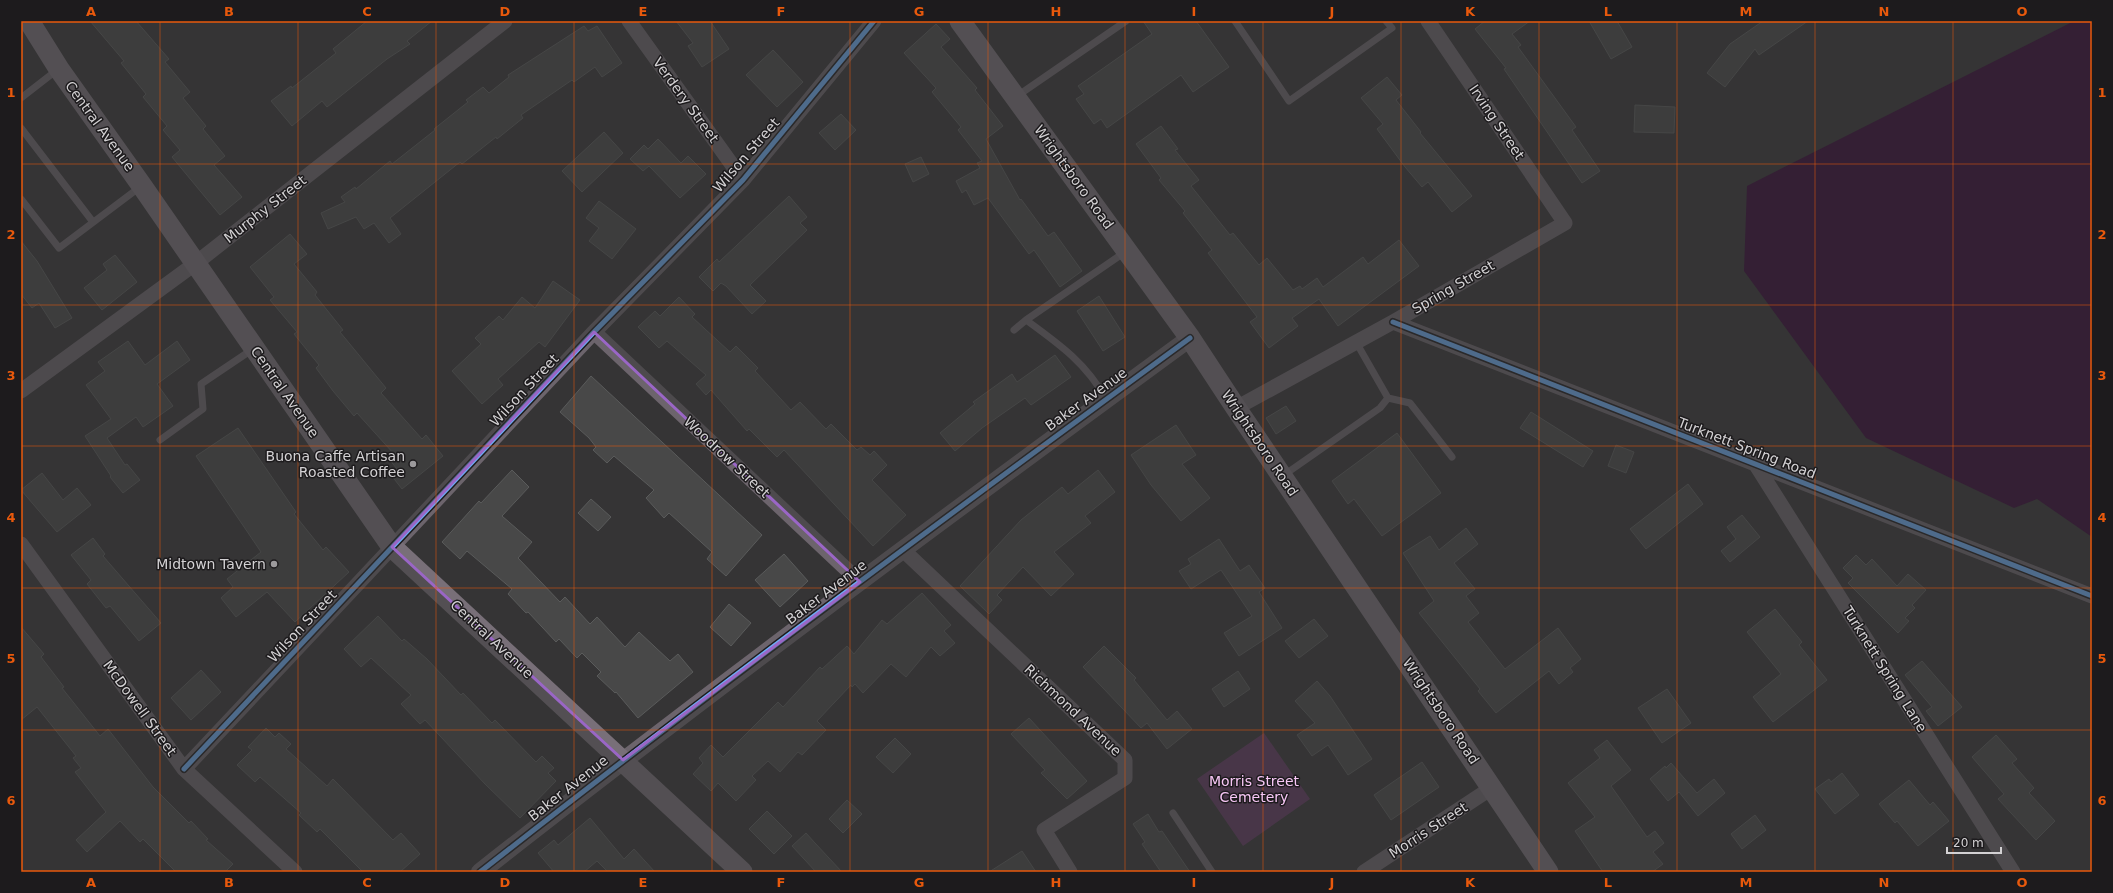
<svg xmlns="http://www.w3.org/2000/svg" width="2113" height="893" viewBox="0 0 2113 893" font-family="'DejaVu Sans',sans-serif">
  <rect width="100%" height="100%" fill="#353435"/>
  <path fill="#613960" d="M1264,733L1310,799L1243,846L1197,779Z"/>
  <path fill="#330533" d="M2074,21H2092V537L2037,499L2014,508L1866,438L1744,271L1747,186Z"/>
  <path fill="#484848" stroke="#5a5b5b" d="M90,21H136L169,59L165,62L190,92L183,98L206,126L203,129L225,156L214,165L242,197L220,215L172,157L180,150L163,130L167,126L143,97L146,94L121,63L124,61Z
    M367,21H432L407,41L410,44L387,59L327,107L322,101L292,126L271,101L291,86L292,88L336,53L333,49Z
    M676,21H710L729,49L702,67L688,46L693,43Z
    M1143,21H1196L1229,67L1193,92L1181,75L1107,128L1101,119L1094,124L1076,99L1084,94L1078,86L1152,34Z
    M1485,21H1530L1512,34L1521,45L1518,47L1576,127L1572,130L1600,171L1582,183L1504,69L1506,68L1475,29Z
    M1589,21H1617L1632,47L1611,59Z
    M1763,21H1808L1759,55L1755,49L1725,87L1707,73L1730,44Z
    M936,24L950,39L941,47L977,88L975,90L1003,126L986,139L1020,200L1021,199L1048,236L1054,232L1082,271L1060,287L1034,250L1029,254L988,198L974,205L966,190L962,193L956,181L980,168L977,163L982,161L958,130L961,127L932,92L936,88L904,53Z
    M584,26L588,31L597,26L622,63L602,77L595,67L574,82L572,80L521,115L523,118L497,139L496,137L462,164L460,162L390,218L401,234L389,243L374,223L364,229L356,217L328,229L321,213L345,202L341,197L355,187L356,189L390,161L392,164L435,130L434,129L468,102L466,100L483,87L489,93L509,77L508,75Z
    M773,50L803,82L777,107L746,75Z
    M1387,77L1402,95L1396,100L1421,132L1420,133L1472,196L1452,212L1428,182L1422,187L1405,167L1377,129L1383,124L1361,98Z
    M1635,105L1675,107L1674,133L1634,132Z
    M841,114L856,130L835,150L819,133Z
    M1161,126L1178,149L1175,150L1199,180L1191,186L1230,235L1233,233L1259,265L1267,258L1293,290L1300,286L1302,289L1317,278L1323,287L1363,257L1368,264L1399,240L1419,266L1338,326L1319,299L1292,318L1298,326L1269,348L1250,322L1257,317L1208,253L1212,250L1183,213L1185,211L1159,180L1161,178L1136,144Z
    M604,132L623,153L582,192L562,171Z
    M658,139L681,163L688,156L706,174L680,198L649,166L643,171L630,159L644,145L648,149Z
    M921,157L929,174L913,182L905,164Z
    M789,196L807,217L800,223L807,230L750,285L766,301L752,314L726,286L721,283L713,291L699,277L717,259L719,262Z
    M599,201L636,229L612,259L589,241L599,228L586,218Z
    M290,234L307,254L294,264L317,292L315,295L343,330L340,332L386,388L381,393L422,439L426,435L443,456L402,489L391,475L397,469L389,459L394,454L357,413L354,416L333,391L316,368L319,365L294,334L297,332L270,300L274,297L250,267Z
    M21,241L37,261L72,318L55,328L39,303L32,308L21,294Z
    M115,255L137,282L102,310L84,288L107,270L103,264Z
    M553,281L580,300L545,347L539,342L498,379L503,385L482,404L452,371L481,344L475,338L499,316L503,320L522,297L535,308Z
    M1099,296L1125,337L1103,351L1077,311Z
    M679,297L695,314L692,317L730,352L736,346L758,368L755,371L791,410L800,402L826,429L831,424L857,450L861,447L870,455L874,451L887,465L872,480L906,515L873,546L784,450L777,457L749,429L747,431L711,390L706,395L696,384L706,375L667,341L659,348L638,327L655,311L660,316Z
    M128,341L145,365L177,341L190,360L157,384L173,406L143,427L136,417L107,438L125,465L127,464L140,480L123,493L110,477L111,476L85,436L111,419L86,385L105,371L98,362Z
    M1055,355L1071,377L1031,405L1025,398L982,428L955,451L940,433L975,404L973,402L1012,374L1017,382Z
    M591,376L762,535L726,576L707,559L712,552L669,513L664,518L646,498L654,490L614,456L607,463L593,450L596,447L589,438L560,412Z
    M1286,406L1296,421L1276,434L1266,418Z
    M1531,412L1593,451L1583,467L1520,428Z
    M1176,425L1196,455L1182,464L1210,498L1181,521L1151,485L1131,455Z
    M238,428L296,512L294,514L323,550L326,547L349,572L295,622L267,592L236,617L221,598L233,587L227,579L261,552L196,456Z
    M1397,433L1441,493L1382,536L1354,499L1348,504L1332,481Z
    M1616,445L1634,452L1626,473L1608,466Z
    M512,470L529,487L502,516L532,542L518,558L560,602L565,597L590,624L597,617L625,647L639,632L670,661L678,654L693,672L638,718L616,692L615,693L597,676L601,672L582,653L577,658L559,639L556,642L528,612L526,613L508,594L512,589L467,551L460,559L442,542L479,501L481,503Z
    M1098,470L1115,492L1085,516L1091,523L1054,552L1074,574L1051,596L1023,567L997,595L1002,600L989,614L960,586L1021,520L1062,487L1068,494Z
    M42,473L63,500L77,488L91,505L57,532L21,490Z
    M1688,484L1703,504L1646,549L1630,529Z
    M591,499L611,517L598,531L578,513Z
    M1742,515L1760,537L1730,562L1721,551L1736,539L1727,527Z
    M1466,528L1478,544L1454,563L1475,589L1466,596L1479,613L1468,622L1505,669L1558,628L1581,659L1570,668L1573,672L1559,684L1549,671L1496,713L1478,691L1480,689L1419,613L1434,601L1403,553L1430,536L1439,550Z
    M93,538L105,554L103,556L161,623L139,641L110,606L106,608L87,584L91,580L71,555Z
    M1219,539L1240,571L1249,565L1265,588L1259,592L1282,628L1239,656L1224,633L1252,616L1221,570L1191,589L1179,571L1191,564L1188,559Z
    M784,554L808,581L780,607L755,580Z
    M1856,555L1866,565L1872,559L1897,586L1908,574L1926,590L1912,605L1915,608L1905,618L1909,621L1898,633L1848,583L1853,578L1843,568Z
    M922,593L951,625L944,631L955,643L940,656L931,647L906,677L891,664L863,693L855,684L852,687L851,685L817,721L826,730L802,755L798,752L780,772L768,761L752,776L756,780L736,801L718,783L711,791L693,774L703,763L699,758L711,745L723,757L778,702L783,707L820,667L822,669L847,646L854,654L882,620L887,624Z
    M729,604L751,623L731,646L710,627Z
    M1775,609L1802,642L1799,645L1827,680L1773,722L1753,697L1781,674L1747,632Z
    M378,616L402,641L404,639L427,659L461,695L463,693L492,723L495,720L536,762L542,756L554,768L548,773L556,781L520,818L485,784L425,720L420,724L401,704L411,695L371,658L361,667L344,649Z
    M1314,619L1328,636L1299,658L1285,641Z
    M21,627L44,654L41,657L64,687L62,688L100,736L108,729L153,787L189,823L191,821L208,839L206,840L233,864L225,872H176L143,839L140,842L120,821L87,852L76,840L106,812L75,772L81,768L73,758L76,756L37,707L21,720Z
    M1104,646L1136,678L1134,680L1167,720L1177,711L1192,729L1167,749L1147,723L1141,728L1083,667Z
    M1922,661L1962,707L1938,726L1926,711L1932,707L1905,675Z
    M201,670L221,692L191,720L171,698Z
    M1238,671L1250,689L1224,707L1212,689Z
    M1317,681L1330,696L1372,759L1348,775L1328,745L1312,756L1297,735L1315,723L1295,701Z
    M1667,689L1691,723L1662,743L1638,708Z
    M1029,718L1087,781L1067,799L1041,773L1045,770L1011,734Z
    M266,728L275,737L279,733L291,744L286,749L327,786L333,779L393,840L401,833L420,854L400,872H363L320,829L317,832L299,815L301,813L260,777L255,782L237,765L252,750L248,747Z
    M1996,735L2017,759L2012,763L2034,788L2029,793L2055,821L2036,840L1998,799L2004,794L1972,757Z
    M895,738L911,754L893,773L876,757Z
    M1607,740L1631,770L1611,786L1647,837L1655,831L1664,843L1653,852L1663,864L1652,872H1603L1575,831L1595,817L1568,783L1600,758L1594,750Z
    M1422,762L1439,787L1391,820L1374,795Z
    M1671,763L1697,793L1714,779L1725,793L1698,816L1679,792L1668,801L1650,779L1665,766L1666,768Z
    M1842,773L1859,795L1835,814L1815,789L1829,779L1831,782Z
    M1909,780L1930,805L1933,802L1949,821L1918,846L1897,821L1895,823L1879,804Z
    M847,800L862,814L843,833L829,819Z
    M767,811L792,836L774,854L749,829Z
    M1148,814L1159,832L1162,831L1190,872H1161L1142,844L1145,842L1133,824Z
    M1755,815L1766,830L1742,849L1731,834Z
    M590,818L624,859L634,849L655,872H608L597,861L584,872H554L538,853L554,840L558,845Z
    M806,833L815,843L842,872H816L792,846Z
    M1022,851L1036,872H989Z"/>
  <g fill="none" stroke-linecap="round" stroke-linejoin="round">
    <path stroke="#6c646c" stroke-width="7" d="M1235,21L1289,101L1392,28L1386,21
      M1017,96L1126,21
      M21,98L57,70
      M21,128L93,222
      M21,199L59,248L140,187
      M1026,320L1125,252
      M1014,330L1026,320C1059,344 1086,363 1106,399
      M1356,342L1388,398L1410,403L1452,457
      M160,440L203,409L201,384L253,349
      M1284,475L1380,408L1388,398
      M1173,813L1212,872"/>
    <path stroke="#6c646c" stroke-width="15" d="M629,21L743,180
      M1393,322L2092,596
      M594,332L860,582
      M21,391L196,263L505,21
      M1236,408L1393,322L1565,223L1428,21
      M1756,465L2013,872
      M21,544L184,769L295,872
      M902,549L1125,760V778L1044,830L1070,872
      M184,769L594,332L743,180L874,21
      M1364,872L1493,787"/>
    <path stroke="#6c646c" stroke-width="18" d="M480,872C713,689 951,513 1190,338"/>
    <path stroke="#786f78" stroke-width="21" d="M29,21L59,69L142,186L392,547L742,872
      M960,21L1190,338L1236,408L1548,872"/>
    <g stroke="#1d1b1d" stroke-width="8">
      <path id="cycleway" d="M1393,322L2092,596
        M184,769L594,332L743,180L874,21
        M480,872C713,689 951,513 1190,338"/>
    </g>
    <use href="#cycleway" stroke="#6dadf4" stroke-width="5"/>
  </g>
  <path d="M0 0H2113V893H0ZM594,332L860,582L623,760L392,547Z" fill="#353435" fill-opacity=".55" fill-rule="evenodd"/>
  <path fill="none" stroke="#9a66c6" stroke-width="3" stroke-linejoin="round" d="M594,332L860,582L623,760L392,547Z"/>
  <path fill="none" stroke="#e8590c" stroke-width="1" stroke-opacity="0.55" d="M160,21V872M298,21V872M436,21V872M574,21V872M712,21V872M850,21V872M988,21V872M1125,21V872M1263,21V872M1401,21V872M1539,21V872M1677,21V872M1815,21V872M1953,21V872M21,164H2092M21,305H2092M21,446H2092M21,588H2092M21,730H2092"/>
  <g fill="#9c9a9c" stroke="#1d1b1d" stroke-width="1.5">
    <circle cx="413" cy="464" r="4"/>
    <circle cx="274" cy="564" r="4"/>
  </g>
  <g text-anchor="middle" stroke-width="3" stroke-linejoin="round" paint-order="stroke">
    <g font-size="14" fill="#d3d1d3" stroke="#1d1b1d">
      <text transform="translate(686 100) rotate(54)" y="5">Verdery Street</text>
      <text transform="translate(1497 122) rotate(56)" y="5">Irving Street</text>
      <text transform="translate(100 126) rotate(54)" y="5">Central Avenue</text>
      <text transform="translate(746 155) rotate(-49)" y="5">Wilson Street</text>
      <text transform="translate(1074 177) rotate(54)" y="5">Wrightsboro Road</text>
      <text transform="translate(265 209) rotate(-38)" y="5">Murphy Street</text>
      <text transform="translate(1453 287) rotate(-30)" y="5">Spring Street</text>
      <text transform="translate(524 390) rotate(-47)" y="5">Wilson Street</text>
      <text transform="translate(285 392) rotate(55)" y="5">Central Avenue</text>
      <text transform="translate(1086 399) rotate(-36)" y="5">Baker Avenue</text>
      <text transform="translate(1260 443) rotate(56)" y="5">Wrightsboro Road</text>
      <text transform="translate(1747 448) rotate(21)" y="5">Turknett Spring Road</text>
      <text transform="translate(727 457) rotate(43)" y="5">Woodrow Street</text>
      <text transform="translate(826 592) rotate(-37)" y="5">Baker Avenue</text>
      <text transform="translate(302 626) rotate(-47)" y="5">Wilson Street</text>
      <text transform="translate(492 639) rotate(43)" y="5">Central Avenue</text>
      <text transform="translate(1885 669) rotate(58)" y="5">Turknett Spring Lane</text>
      <text transform="translate(140 708) rotate(54)" y="5">McDowell Street</text>
      <text transform="translate(1073 710) rotate(43)" y="5">Richmond Avenue</text>
      <text transform="translate(1441 711) rotate(56)" y="5">Wrightsboro Road</text>
      <text transform="translate(568 788) rotate(-38)" y="5">Baker Avenue</text>
      <text transform="translate(1428 830) rotate(-33)" y="5">Morris Street</text>
    </g>
    <g font-size="14" fill="#d3d1d3" stroke="#1d1b1d" text-anchor="end">
      <text x="405" y="461">Buona Caffe Artisan<tspan x="405" dy="16">Roasted Coffee</tspan></text>
      <text x="266" y="569">Midtown Tavern</text>
    </g>
    <g font-size="14" fill="#f8c7f6" stroke="#1d1b1d">
      <text x="1254" y="786">Morris Street<tspan x="1254" dy="16">Cemetery</tspan></text>
    </g>
  </g>
  <rect width="2113" height="893" fill="none" stroke="#1d1b1d" stroke-width="44"/>
  <path d="M1947 847v6h54v-6" fill="none" stroke="#d3d1d3" stroke-width="2"/>
  <text x="1953" y="847" font-size="12" fill="#d3d1d3" stroke="#1d1b1d" stroke-width="3" paint-order="stroke">20 m</text>
  <rect x="22" y="22" width="2069" height="849" fill="none" stroke="#e8590c" stroke-width="1.5"/>
  <g font-size="13" text-anchor="middle" font-weight="bold" fill="#e8590c">
    <text x="91" y="16">A</text>
    <text x="229" y="16">B</text>
    <text x="367" y="16">C</text>
    <text x="505" y="16">D</text>
    <text x="643" y="16">E</text>
    <text x="781" y="16">F</text>
    <text x="919" y="16">G</text>
    <text x="1056" y="16">H</text>
    <text x="1194" y="16">I</text>
    <text x="1332" y="16">J</text>
    <text x="1470" y="16">K</text>
    <text x="1608" y="16">L</text>
    <text x="1746" y="16">M</text>
    <text x="1884" y="16">N</text>
    <text x="2022" y="16">O</text>
    <text x="11" y="97">1</text>
    <text x="2102" y="97">1</text>
    <text x="11" y="239">2</text>
    <text x="2102" y="239">2</text>
    <text x="11" y="380">3</text>
    <text x="2102" y="380">3</text>
    <text x="11" y="522">4</text>
    <text x="2102" y="522">4</text>
    <text x="11" y="663">5</text>
    <text x="2102" y="663">5</text>
    <text x="11" y="805">6</text>
    <text x="2102" y="805">6</text>
    <text x="91" y="887">A</text>
    <text x="229" y="887">B</text>
    <text x="367" y="887">C</text>
    <text x="505" y="887">D</text>
    <text x="643" y="887">E</text>
    <text x="781" y="887">F</text>
    <text x="919" y="887">G</text>
    <text x="1056" y="887">H</text>
    <text x="1194" y="887">I</text>
    <text x="1332" y="887">J</text>
    <text x="1470" y="887">K</text>
    <text x="1608" y="887">L</text>
    <text x="1746" y="887">M</text>
    <text x="1884" y="887">N</text>
    <text x="2022" y="887">O</text>
  </g>
</svg>
